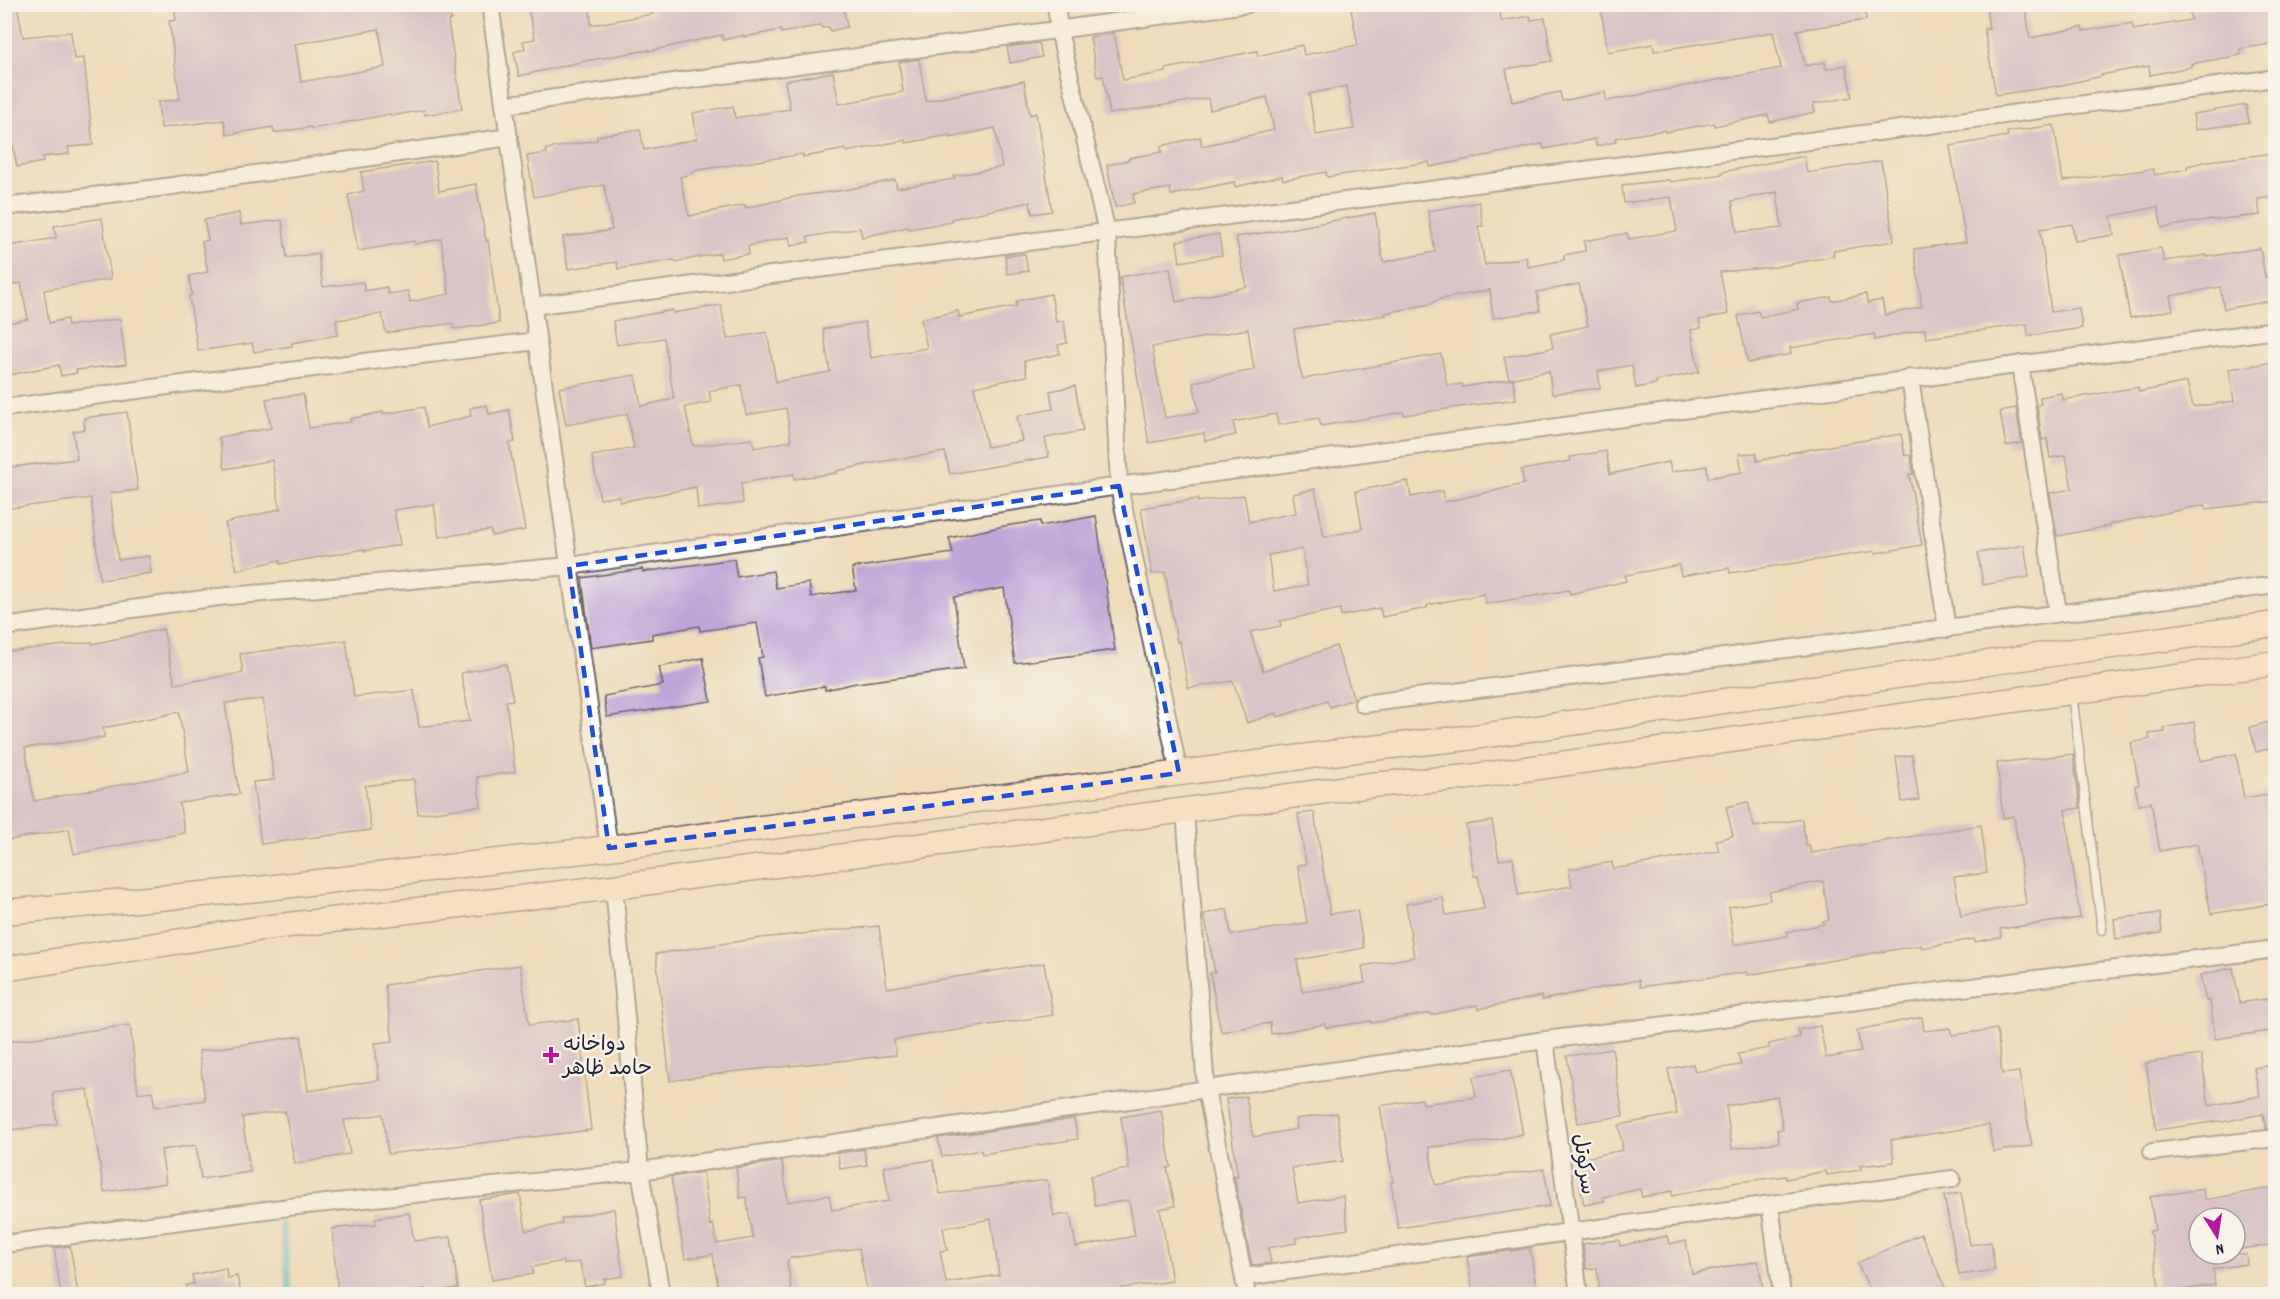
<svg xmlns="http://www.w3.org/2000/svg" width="2280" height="1299" viewBox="0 0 2280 1299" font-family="Dekko,'Playpen Sans Arabic',sans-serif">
  <rect width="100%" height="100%" fill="#f7f3e8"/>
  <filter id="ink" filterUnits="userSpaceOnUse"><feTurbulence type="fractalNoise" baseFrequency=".0167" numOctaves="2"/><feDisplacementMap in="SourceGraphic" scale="12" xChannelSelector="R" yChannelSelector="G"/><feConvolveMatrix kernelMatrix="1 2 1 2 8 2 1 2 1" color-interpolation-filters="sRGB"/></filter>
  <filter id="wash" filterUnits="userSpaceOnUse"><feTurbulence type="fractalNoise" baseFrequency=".008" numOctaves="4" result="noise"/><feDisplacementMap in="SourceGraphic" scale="24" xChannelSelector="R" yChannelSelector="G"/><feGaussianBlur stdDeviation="1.35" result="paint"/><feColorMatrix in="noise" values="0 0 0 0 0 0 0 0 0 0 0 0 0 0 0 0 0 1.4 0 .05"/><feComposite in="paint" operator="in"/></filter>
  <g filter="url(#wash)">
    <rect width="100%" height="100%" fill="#eedcba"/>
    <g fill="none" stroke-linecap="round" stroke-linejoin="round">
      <path stroke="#4db6cb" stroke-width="7" d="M282,1226L290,1294"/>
    </g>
    <g id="blocks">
      <path fill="#bfa5d8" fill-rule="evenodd" d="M4,4H17L23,37L71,32L74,59L84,58L93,145L68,147L69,154L42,157L43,162L17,167L4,100Z
        M174,4H231L232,10L263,4H448L451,20L448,21L462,109L425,115L424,110L391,116L390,114L312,129L311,127L274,133L273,127L227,135L224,120L161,128L158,102L180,99L169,21L176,20ZM379,29L385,67L301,82L295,44Z
        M527,4H590L591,25L653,14L651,4H843L847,27L830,31L829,27L822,28L821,25L781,33V30L744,37V35L723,40L722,35L649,51V50L585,61L519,76L514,52L525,49L523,41L535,39Z
        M1377,4H1499L1501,21L1530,16L1531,20L1545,18L1552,61L1506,69L1512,102L1560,92L1562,101L1605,92L1606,101L1781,68L1773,32L1654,51L1653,44L1608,52L1600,4H1864L1866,20L1797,30L1805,66L1825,62L1826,69L1846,65L1852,97L1813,104L1815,112L1770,122L1768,115L1715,126L1714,123L1665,132V130L1615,138L1616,142L1596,146L1595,139L1544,149L1543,144L1430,167L1429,162L1327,177L1326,172L1283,180L1282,176L1235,187L1234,182L1171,195L1170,188L1133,194L1134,203L1115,207L1107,165L1129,160V158L1162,152L1161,146L1200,137L1202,146L1274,130L1267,97L1210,110L1208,98L1110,114L1103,76L1097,77L1090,37L1114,33L1123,80L1166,72L1165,69L1257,51L1258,56L1302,45L1304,55L1358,45L1351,10ZM1347,86L1354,129L1316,135L1309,94Z
        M1986,4H2025L2030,38L2082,27L2083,31L2132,23L2133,30L2191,20L2190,12L2230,4H2272L2276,43L2240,49L2241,55L2191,64V67L2150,75L2149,66L2101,75L2102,76L2058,86L1996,95L1984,29H1989Z
        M1039,43L1042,57L1010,63L1007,47Z
        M919,59L926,101L1024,81L1030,115L1036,113L1052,211L1032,214L1030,202L951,219L952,222L909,229L908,227L862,237L860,228L807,237L809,242L791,246L789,237L748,246L749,254L721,259L720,253L675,262L674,260L618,269L617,262L568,269L563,237L612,230L604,185L534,197L527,156L547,153L546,149L597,140V136L640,129L644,150L697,139L693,113L733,106L735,118L790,109L785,81L833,72L839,104L903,92L899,62ZM995,128L1002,167L954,176V179L897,188L895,180L845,190L798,196L745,208V205L689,216L680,177L692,174V171L803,154V157L846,149V152L906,140V143L950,135V138Z
        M2246,105L2249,122L2195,130L2193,114Z
        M2054,125L2063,181L2153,169L2155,175L2187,169V166L2208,161L2276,153V196L2258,199L2260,215L2212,220V219L2162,228L2158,207L2111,216L2114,235L2075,241L2072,224L2040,229L2051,312L2079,308L2082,328L2028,336L2027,324L1926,338L1925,329L1875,340L1874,334L1790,348L1791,354L1748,363L1738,316L1758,311L1760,317L1798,309L1797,303L1831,297L1832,301L1866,294L1867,303L1882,300L1885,315L1922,307L1914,249L1966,242L1950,146L2008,136L2007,132Z
        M1804,156L1807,173L1881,161L1894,241L1833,251L1834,256L1775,267L1720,272L1728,314L1699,320L1701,328L1691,330L1699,372L1656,381V384L1636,388L1632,365L1598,371L1600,388L1552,394L1549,371L1509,379L1504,357L1553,348L1550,334L1588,326L1579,284L1537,292L1540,311L1493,318L1490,290L1441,299L1431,303V304L1385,313L1386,315L1294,329L1299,366L1303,379L1441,354L1447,386L1462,384V387L1513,379L1516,399L1404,415L1403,412L1321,426L1319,418L1278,425L1276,414L1233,422L1236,435L1205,441L1204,433L1149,443L1120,277L1170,268L1176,302L1247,287L1236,237L1284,230L1375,213L1383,262L1435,252L1428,211L1479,202L1483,226H1478L1485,265L1526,257L1528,267L1564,260V255L1585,251L1584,241L1627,233L1629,239L1677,231L1671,197L1624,203L1622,185L1669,180L1670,182L1723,174L1722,172ZM1777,192L1782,228L1737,232L1732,201ZM1248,329L1254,370L1193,382L1199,412L1165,418L1152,347Z
        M435,161L439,191L476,184L486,241L488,240L499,323L454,329L453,323L386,333L382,314L336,320L338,335L292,343V346L254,352L252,343L198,351L189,296L192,295L189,276L208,272L202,242L208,240L204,220L239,213L241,225L282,220L287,258L318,253L323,287L363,282L365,291L387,287L388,294L408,291L410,302L449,294L441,239L415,244L414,241L358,251L348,195L364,191L361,172Z
        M102,218L111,279L44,290L49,323L67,319L68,326L120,319L126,364L76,370L77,373L61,376L59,365L4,376V324L28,319L21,283L4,286V247L56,238L54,226Z
        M1219,234L1222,255L1180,262L1177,241Z
        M2161,248L2164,261L2207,255V257L2260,248L2265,277L2272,276L2276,300L2224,309L2220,287L2170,296L2173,310L2130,318L2119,255Z
        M1025,254L1028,271L1007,274L1005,256Z
        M1051,294L1056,322L1064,321L1067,343L1058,345L1060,354L1024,361L1027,376L974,387L987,447L1022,441L1017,416L1053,409L1050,391L1075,386L1083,431L1045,438L1049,457L950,474L945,452L879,462L836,471V473L794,479V474L741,483L743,503L698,509L696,487L620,502L619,496L600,499L592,456L634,448L627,414L566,425L559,388L635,375L641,406L674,399L664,338L617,345L613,321L673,310V313L721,305L727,339L767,332L776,382L830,372L823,329L865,322L871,358L927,348L921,319L958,311L959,317L1017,306L1016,301ZM741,385L746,415L786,408L791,441L754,448L752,439L693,446L685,407L711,402L709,391Z
        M2276,362V501L2206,509L2205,505L2110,524V526L2057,536L2050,493L2072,489L2066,455L2050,458L2047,439L2042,440L2037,405L2041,404L2040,397L2062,393L2063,400L2138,387L2139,392L2187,382L2193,407L2234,401L2229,369Z
        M303,394L309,428L351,422L350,419L383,412V414L424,407L427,427L471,416L470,408L487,405L489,414L509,410L515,442L509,443L525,530L492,536L490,530L439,537L434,504L394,510L400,545L364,551V549L280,564V560L237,570L225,523L280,509L272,460L225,469L219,437L271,428L266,399Z
        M2016,408L2022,443L2006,446L2000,411Z
        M127,412L138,490L110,493L118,560L149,556L151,573L100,580L91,498L4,509V468L77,459L73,431L85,429L84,418Z
        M1901,434L1905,456L1911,455L1913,474H1909L1922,545L1876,553L1875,551L1730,573L1729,568L1681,576L1679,565L1625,575L1626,581L1570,594L1569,590L1486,604L1484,594L1427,605V608L1382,617L1380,608L1341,616L1340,609L1280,621L1281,626L1250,632L1263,671L1336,646L1354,699L1330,707L1327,701L1278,717L1276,713L1247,723L1233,681L1188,688L1180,641L1177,642L1165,572L1152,574L1141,508L1198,499V502L1244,495L1249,522L1296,513L1293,494L1315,489L1324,537L1362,529L1356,491L1408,481L1411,497L1443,491L1445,502L1524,484L1521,470L1571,461L1570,457L1606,451L1610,474L1669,462L1671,472L1707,466L1708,478L1742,472L1739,454L1756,453L1757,461L1789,454V453ZM1302,549L1308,585L1274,591L1268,555Z
        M1096,516L1115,650L1015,663L1004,588L954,597L964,669L856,683L825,690V686L765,697L758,658L763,657L757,623L700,631L699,626L652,634V639L591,648L582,578L642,569L643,572L734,559L737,577L773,571L776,588L809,583L811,597L856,590L852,568L953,553L949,538L1004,526L1040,521L1041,526Z
        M2024,545L2029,577L1983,585L1978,553Z
        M163,629L175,684L243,673L240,654L346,640L354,697L414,690L419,727L470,721L461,673L506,664L513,700L506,701L515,772L477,777L481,806L418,814L414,779L365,786L371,830L261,844L253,782L274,780L263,699L225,703L239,794L179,803L185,833L74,854L69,829L4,841V652L92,642V644ZM179,712L189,772L34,801L25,748L104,737L103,728Z
        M703,658L711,701L607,717L604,696L663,685L659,667Z
        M2194,722L2200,761L2236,754L2244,798L2276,793V903L2211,914L2197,844L2160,851L2151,802L2139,805L2135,786L2139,785L2131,743L2150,739L2149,734L2165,732L2164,728Z
        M2270,722L2276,747L2256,752L2250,727Z
        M2073,754L2080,808L2065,810L2080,918L2000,929L2001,937L1975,942L1974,939L1922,948L1921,945L1747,975V972L1640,987L1639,980L1542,1000L1541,996L1478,1009L1477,1005L1431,1015V1013L1371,1023V1021L1326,1028L1325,1024L1271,1034L1270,1023L1221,1032L1210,973L1215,972L1204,914L1227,909L1231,935L1307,923L1298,865L1306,864L1298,814L1314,812L1330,914L1357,910L1364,948L1297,960L1302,992L1365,983L1362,966L1414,957L1406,904L1443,898L1446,915L1484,909L1478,876H1474L1466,825L1492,821L1499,860L1513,858L1518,895L1572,886L1569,869L1612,862L1613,869L1719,851L1716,840L1733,836L1726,807L1748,802L1754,827L1802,819L1806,846L1809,845L1811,853L1981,825L1987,873L1954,877L1961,916L2026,904L2014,816L2003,818L1997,763ZM1823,881L1829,920L1823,921L1824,924L1787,932L1788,936L1734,945L1729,907L1770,900L1769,892Z
        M1912,755L1919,800L1902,802L1896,757Z
        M2160,913L2162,933L2116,939L2114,919Z
        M879,926L887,988L1044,963L1053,1015L894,1040L896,1055L731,1072L670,1081L656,954L761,938Z
        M520,965L529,1025L578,1019L591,1130L388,1154L383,1114L344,1120L350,1154L295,1164L285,1111L242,1117L250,1172L201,1179L196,1145L161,1150L166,1183L104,1192L88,1089L53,1093L57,1124L4,1131V1042L130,1025L138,1093L152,1091L155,1107L205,1100L199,1051L301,1036L308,1091L379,1080L375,1043L393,1041L385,985Z
        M2233,968L2240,1003L2276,997V1030L2215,1039L2210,1000L2206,1001L2200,975Z
        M1922,1017L1924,1031L1950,1028L1952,1035L1997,1029L2002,1074L2019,1072L2032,1146L1993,1152L1989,1125L1891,1140L1894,1162L1860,1166L1861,1170L1827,1175L1826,1171L1786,1179V1176L1738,1182L1672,1196V1191L1642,1197L1640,1189L1603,1197L1604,1201L1584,1205L1575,1160L1623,1150L1619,1125L1677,1114L1668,1069L1693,1064L1695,1072L1741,1065L1738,1054L1769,1048V1044L1800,1037L1798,1030L1820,1026L1826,1058L1861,1052L1857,1030ZM1777,1096L1783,1129L1777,1130L1779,1142L1732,1149L1726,1106Z
        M1612,1049L1623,1116L1578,1123L1567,1056Z
        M2201,1055L2209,1106L2260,1096L2254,1068L2276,1064V1128L2266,1129L2263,1114L2222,1122L2221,1121L2156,1130L2146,1063Z
        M1510,1070L1523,1134L1485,1142L1429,1147L1435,1185L1544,1169L1550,1206L1398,1228L1391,1182H1393L1380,1106L1422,1099L1423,1104L1476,1097L1473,1077Z
        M1246,1096L1253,1137L1297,1129L1296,1119L1337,1113L1343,1161L1292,1168L1298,1203L1343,1196L1348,1229L1295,1238L1296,1243L1268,1248L1271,1263L1252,1265L1234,1177H1238L1226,1099Z
        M1161,1110L1171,1167L1167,1168L1175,1206L1160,1209L1172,1281L1122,1288L1124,1294H868L859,1248L791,1258L787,1261L792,1294H719L713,1254L685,1259L671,1177L703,1172L710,1225L713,1224L717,1244L753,1238L746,1197L740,1198L736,1168L782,1161L788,1202L829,1195L832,1210L889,1201L884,1167L933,1160L940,1194L1047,1180L1054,1216L1070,1214L1076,1247L1135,1236L1129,1200L1095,1206L1090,1176L1129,1169L1121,1117ZM991,1219L999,1275L946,1283L940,1251L947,1250L943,1228Z
        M1074,1119L1078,1139L982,1154L981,1150L942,1157L938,1138Z
        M864,1149L867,1165L840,1169L838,1153Z
        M2276,1187V1244L2235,1250V1218H2199V1254H2246L2247,1264L2213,1269L2215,1285L2160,1293L2150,1231L2155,1230L2150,1197L2203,1189L2205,1200Z
        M1961,1193L1970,1245L1991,1242L1995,1270L1959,1275L1944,1196Z
        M520,1194L526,1231L562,1224L561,1219L614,1209L623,1276L604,1279L605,1283L585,1287L580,1262L564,1264L563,1261L532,1267L533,1274L492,1280L479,1200Z
        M409,1213L414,1241L451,1237L458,1288L425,1292V1289L399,1294H338L332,1229L376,1224L375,1218Z
        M1921,1234L1948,1294H1872L1857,1263Z
        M1667,1236L1669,1244L1686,1241L1692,1274L1758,1261L1764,1294H1685L1684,1288L1643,1294H1600L1597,1268L1586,1269L1583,1244L1619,1240L1620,1246Z
        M70,1246L78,1294H61L54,1248Z
        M1530,1248L1537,1294H1473L1467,1257Z
        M226,1268L227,1278L237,1276L241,1294H187L186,1285L194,1284L192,1275Z"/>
    </g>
  </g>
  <g filter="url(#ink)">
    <use href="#blocks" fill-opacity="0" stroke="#696367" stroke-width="1.5"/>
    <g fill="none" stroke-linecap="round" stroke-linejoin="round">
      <g stroke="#696367" stroke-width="11">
        <path id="lane" d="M2072,694L2102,930"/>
      </g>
      <g stroke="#696367" stroke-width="20">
        <path id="street" d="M490,4L609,848
          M1056,4L1059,31L1107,232L1119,486L1179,773
          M504,105L1247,4
          M4,207L158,188L509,137
          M532,306L1878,132L2276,78
          M2020,364L2058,613
          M1910,378L1947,629
          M4,408L190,383L537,341
          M4,627L218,597L569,566L1119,486L2276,330
          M1363,704L2276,585
          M1185,811L1206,1089L1247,1294
          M614,887L640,1171L661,1294
          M1545,1040L1579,1294
          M2152,1152L2276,1138
          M1770,1205L1782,1294
          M4,1244L297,1206L640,1171L1545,1040L2276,949
          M1245,1277L1952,1179"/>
      </g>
      <g stroke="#696367" stroke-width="27">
        <path id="secondary" d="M4,912L258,889L609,848L1363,749L1467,738L2029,657L2276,624
          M4,969L263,928L614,887L1371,785L1469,777L2276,663"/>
      </g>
      <use href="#lane" stroke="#fff" stroke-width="8"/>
      <use href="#street" stroke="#fff" stroke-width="16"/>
      <use href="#secondary" stroke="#fee4c6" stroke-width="24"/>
    </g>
  </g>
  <path d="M0 0H2280V1299H0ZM1119,486L1179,773L609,848L569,566Z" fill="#eedcba" fill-opacity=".55" fill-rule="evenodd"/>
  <path fill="none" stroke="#1d4ed8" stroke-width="4.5" stroke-dasharray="12 8" stroke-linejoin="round" d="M1119,486L1179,773L609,848L569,566Z"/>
  <path fill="#b5179e" stroke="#f7f3e8" stroke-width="2" d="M548 1046h6v6h6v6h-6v6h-6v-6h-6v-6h6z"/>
  <g text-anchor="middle" stroke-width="5" stroke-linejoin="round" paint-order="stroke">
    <g font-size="21" fill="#22223b" stroke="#f7f3e8" text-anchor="start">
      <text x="563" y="1050">دواخانه<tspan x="563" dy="24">حامد ظاهر</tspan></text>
    </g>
    <g font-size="21" fill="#22223b" stroke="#f7f3e8">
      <text transform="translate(1585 1164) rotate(82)" y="7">سرکوتل</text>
    </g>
  </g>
  <rect width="2280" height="1299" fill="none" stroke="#f7f3e8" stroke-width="24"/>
  <g transform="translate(2217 1236) rotate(168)"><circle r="28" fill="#f7f3e8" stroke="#a29fa3" stroke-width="1.5"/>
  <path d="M0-4.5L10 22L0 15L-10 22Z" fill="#b5179e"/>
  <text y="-9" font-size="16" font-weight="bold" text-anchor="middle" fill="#22223b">N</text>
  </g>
</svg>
